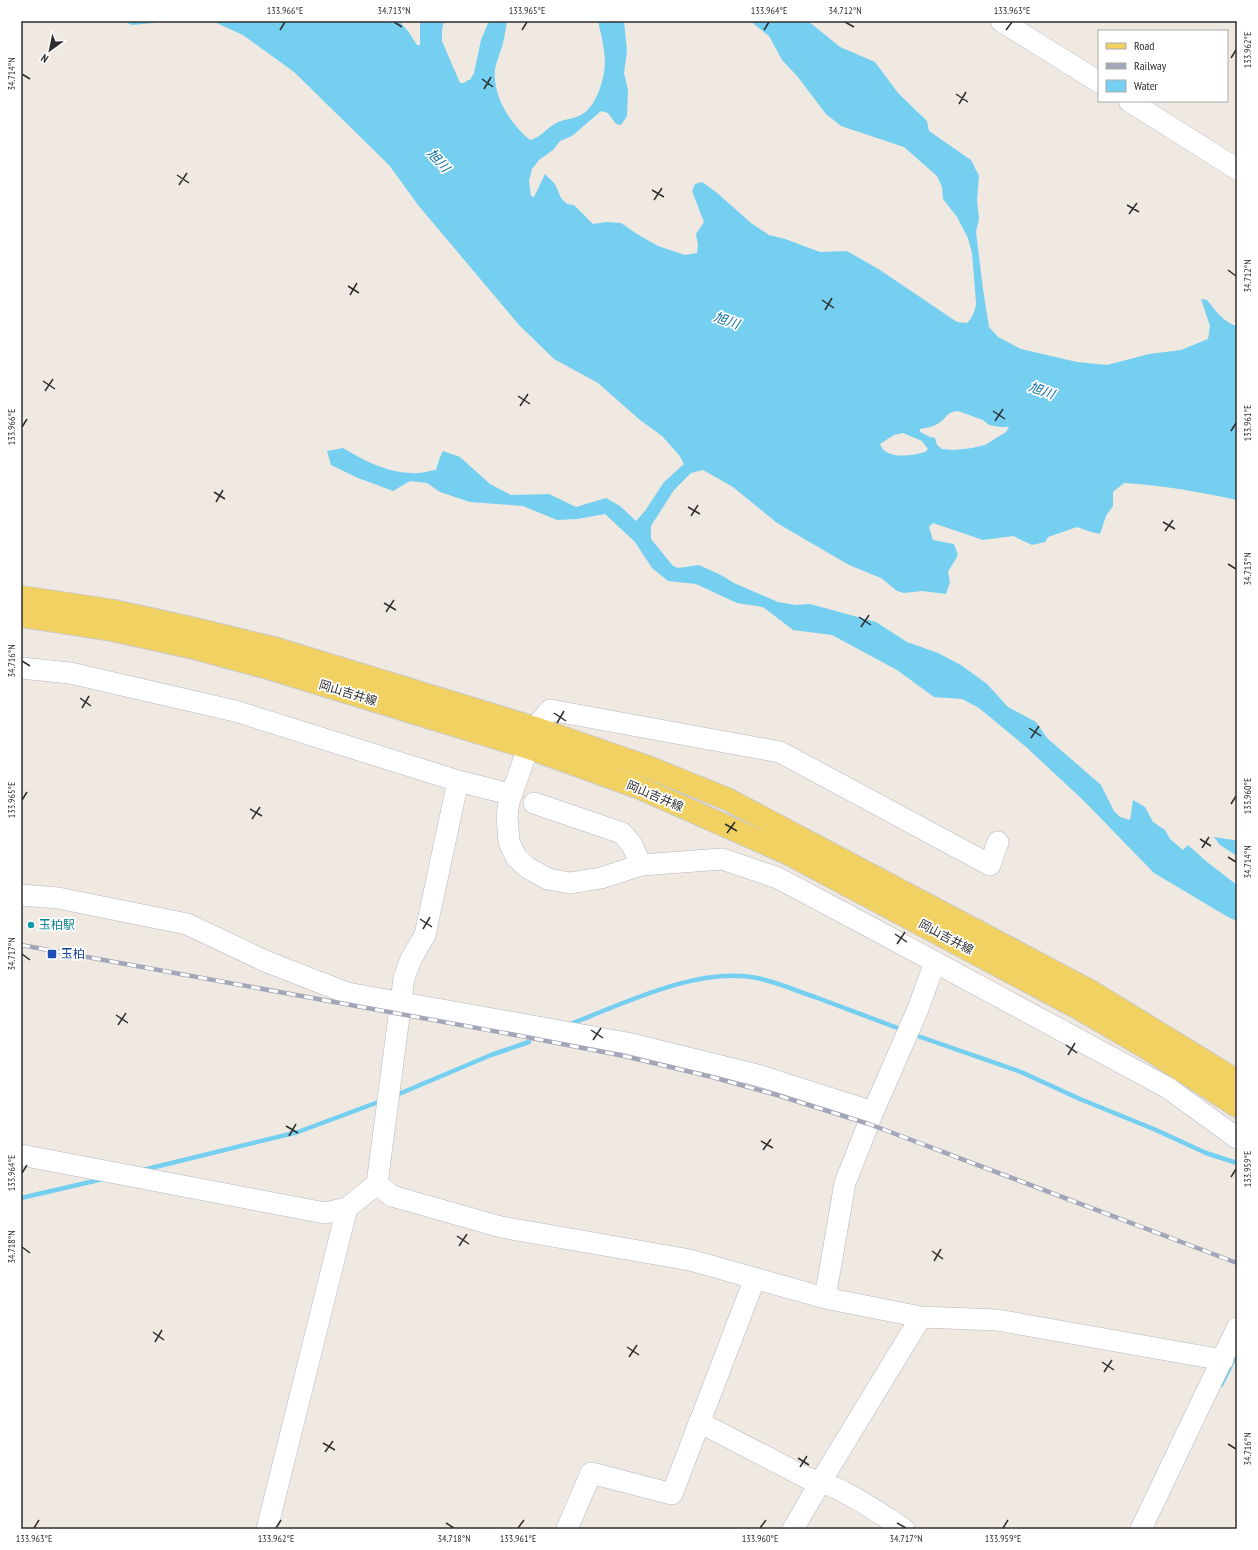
<svg xmlns="http://www.w3.org/2000/svg" width="1258" height="1550" viewBox="0 0 1258 1550" font-family="'PT Sans Narrow','Noto Sans JP',sans-serif">
  <rect width="100%" height="100%" fill="#efe9e1"/>
  <path fill="#75cff0" fill-rule="evenodd" d="M123,21H158L153,23L132,25Z
    M212,21H399L408,31L417,45H420V21H444L442,29V41L460,83H464L468,80H470L474,73L481,40L489,21H507C506,27 505,33 504,39C502,49 497,59 495,69C492,95 510,124 530,140C541,138 547,127 558,122C565,119 574,119 581,115C597,106 604,80 605,63C605,50 601,34 598,21H624L627,51L624,73L628,90L627,116L621,125L616,124L608,113L601,111L572,136L560,141L553,150L539,160L532,169L529,181L531,196L534,197L545,174L555,184L561,198L567,204L574,205L593,224L606,222L621,223L637,234L658,246L685,255L697,253L698,245L696,234L704,222L692,191L695,184L702,182L716,192L751,223L769,235L785,239L820,252L847,251L880,270L957,322L967,323C973,317 975,311 976,303L972,253L968,238L957,217L943,199L942,187L937,176L904,147L841,126L826,114L797,76L782,60L769,36L750,21H808L840,47L875,62L898,93L927,121L929,131L971,160L979,176L977,200L979,219L976,232L983,289L989,327L998,337L1021,349L1077,362L1107,365L1149,354L1181,350L1208,339L1210,326L1201,299L1207,300C1215,310 1224,323 1237,326V500C1200,492 1162,485 1124,483L1113,492V506L1106,516L1100,534L1091,532L1077,527L1048,537L1045,542L1032,545L1013,536L983,540L933,523L929,527L933,540L954,544L958,555L948,572L950,582L946,594L922,591L904,593L897,591L881,578L849,565L777,523L733,487L703,470L691,473L674,490L651,526V539L673,566L678,568L699,565L721,575L734,583L778,602L796,605L810,604L876,622L907,642L938,653L961,665L987,684L1008,707L1036,722L1047,738L1101,785L1114,811L1120,817L1130,820L1133,800L1145,807L1153,822L1165,830L1170,839L1183,850L1188,845L1207,862L1237,885V921L1228,917L1154,873L1083,800L1026,747L979,708L962,699L934,697L897,670L832,635L793,630L763,607L737,603L696,584L668,581L652,568L635,542L605,514L578,519L557,520L523,506L470,502L440,492L427,483L410,481L393,491L358,478L331,465L327,451L343,448C365,461 385,472 412,473C420,474 428,471 436,470L440,457L443,451L460,457L490,484L511,495L549,494L576,507L606,498L620,506L636,521L645,511L664,482L684,464L679,455L662,436L640,420L598,383L554,359L519,325L418,205L389,165L294,72L243,35ZM958,411L983,420L989,425L1000,427H1009L1006,432L985,445L972,448L955,450L942,449L937,445L935,438L930,437L920,432V429C926,428 933,427 939,423C947,418 946,412 958,411ZM903,433L922,441L928,449L925,452C912,456 885,460 880,444L894,435Z
    M1214,837L1234,840L1237,842V856L1220,845Z"/>
  <g fill="none" stroke-linecap="round" stroke-linejoin="round">
    <path stroke="#75cff0" stroke-width="4.5" d="M568,1025C623,1004 698,966 757,978C777,982 797,991 815,997C845,1008 874,1019 903,1030
      M912,1034L1021,1072L1080,1099L1156,1130L1206,1153L1237,1163
      M394,1096L491,1055L529,1042
      M143,1170L298,1132L381,1101
      M21,1198L103,1179
      M1221,1385L1237,1353"/>
    <g stroke="#b4b7c1" stroke-width="22">
      <path id="minor" d="M1001,21L1099,82
        M1129,101L1237,169
        M21,668L70,673L235,711L458,781L498,791
        M534,803L622,833L632,845L641,865
        M998,842L990,865L780,752L550,710L535,728L509,802L507,816L509,842L516,857L528,868L548,879L570,883L601,878L641,865L722,859L778,878L872,928L1168,1088L1237,1138
        M21,895L58,898L187,924L265,961L347,993L627,1043L757,1075L873,1112
        M21,1155L325,1213L347,1208L377,1184L404,978L411,959L425,935L458,781
        M377,1184L392,1196L501,1227L690,1260L825,1298L921,1317L997,1320L1223,1360
        M825,1298L845,1183L873,1112L918,1009L935,962
        M699,1422L807,1478C840,1485 876,1511 904,1529
        M267,1529L347,1208
        M567,1529L591,1473L672,1494L755,1278
        M793,1529L821,1481L921,1317
        M1141,1529L1237,1328"/>
    </g>
    <g stroke="#c9c9c9" stroke-width="24">
      <path id="major" d="M21,597L114,611L191,628L277,649L535,728L648,767L727,799L1090,991L1237,1081
        M21,616L112,630L190,647L268,668L529,748L640,788L789,854L1080,1009L1150,1050L1237,1106"/>
    </g>
    <use href="#minor" stroke="#fff" stroke-width="21"/>
    <use href="#major" stroke="#f2d163" stroke-width="22"/>
    <g stroke="#a3a6b8" stroke-width="4.5">
      <path id="rail" d="M21,945L521,1036L624,1056L712,1077L777,1095L869,1124L1237,1263"/>
    </g>
    <use href="#rail" stroke="#fff" stroke-width="3" stroke-dasharray="9" stroke-linecap="butt"/>
  </g>
  <path fill="none" stroke="#2e2e2e" stroke-width="1.5" d="M394,22L402,27M845,22L854,27M280,30L285,22M522,30L527,22M764,30L769,22M1006,30L1012,22M1231,58L1236,50M22,74L30,79M482,79L493,87M484,89L491,77M956,94L968,102M959,104L966,92M177,175L189,183M179,185L187,173M652,190L664,197M654,200L662,188M1127,205L1139,212M1129,214L1137,203M1228,270L1236,276M348,286L359,293M350,295L357,283M822,300L834,308M825,310L832,298M43,381L55,389M45,391L53,379M518,396L530,404M520,406L528,394M993,411L1005,419M995,421L1003,409M22,427L27,419M1231,431L1236,423M214,492L225,499M216,502L223,490M688,507L700,514M691,516L698,505M1163,522L1175,529M1165,531L1173,520M1228,564L1236,569M384,603L396,610M386,612L394,600M859,617L871,625M861,627L869,615M22,661L30,666M80,698L91,706M82,708L89,696M554,713L566,721M557,723L564,711M1029,728L1041,736M1031,738L1039,726M22,800L27,792M1231,804L1236,796M250,809L262,816M252,819L260,807M725,824L737,831M727,833L735,822M1200,839L1211,846M1202,848L1209,837M1228,857L1236,862M420,919L432,927M423,929L430,917M895,934L907,942M897,944L905,932M22,954L30,960M116,1015L128,1023M118,1025L126,1013M591,1030L603,1038M593,1040L601,1028M1066,1045L1077,1053M1068,1055L1075,1043M286,1126L298,1133M289,1136L296,1124M761,1141L773,1148M763,1150L771,1139M22,1173L27,1165M1231,1177L1236,1169M457,1236L469,1244M459,1246L467,1234M22,1247L30,1253M932,1251L943,1259M934,1261L941,1249M153,1332L164,1340M155,1342L162,1330M627,1347L639,1355M629,1357L637,1345M1102,1362L1114,1370M1104,1372L1112,1360M323,1443L335,1450M1228,1444L1236,1449M325,1452L333,1441M798,1458L809,1465M800,1467L807,1456M446,1523L454,1528M897,1523L906,1528M34,1528L39,1520M276,1528L281,1520M518,1528L524,1520M760,1528L766,1520M1003,1528L1008,1520"/>
  <circle fill="#0f9aa8" stroke="#fff" stroke-width="1.5" cx="31" cy="925" r="4"/>
  <rect fill="#1a4fb4" stroke="#fff" stroke-width="1.5" x="47" y="949" width="10" height="10" rx="2"/>
  <g text-anchor="middle" stroke-width="3.5" stroke-linejoin="round" paint-order="stroke">
    <g font-size="12" fill="#2e2e2e" stroke="#fff">
      <text transform="translate(348 693) rotate(17)" y="4">岡山吉井線</text>
      <text transform="translate(655 796) rotate(23)" y="4">岡山吉井線</text>
      <text transform="translate(946 937) rotate(28)" y="4">岡山吉井線</text>
    </g>
    <g font-size="12" fill="#0d838f" stroke="#fff" text-anchor="start">
      <text x="39" y="929">玉柏駅</text>
    </g>
    <g font-size="12" fill="#164399" stroke="#fff" text-anchor="start">
      <text x="61" y="958">玉柏</text>
    </g>
    <g font-size="13" font-style="italic" fill="#0d6fa3" stroke="#fff">
      <text transform="translate(439 160) rotate(48)" y="5">旭川</text>
      <text transform="translate(727 320) rotate(19)" y="5">旭川</text>
      <text transform="translate(1042 390) rotate(20)" y="5">旭川</text>
    </g>
  </g>
  <rect width="1258" height="1550" fill="none" stroke="#ffffff" stroke-width="44"/>
  <rect x="1098" y="30" width="130" height="72" fill="#ffffff" stroke="#ababab"/>
  <rect x="1106" y="43" width="20" height="6" fill="#f2d163" stroke="#ababab"/>
  <text x="1134" y="50" font-size="12" fill="#2e2e2e">Road</text>
  <rect x="1106" y="63" width="20" height="6" fill="#a3a6b8" stroke="#ababab"/>
  <text x="1134" y="70" font-size="12" fill="#2e2e2e">Railway</text>
  <rect x="1106" y="80" width="20" height="12" fill="#75cff0" stroke="#ababab"/>
  <text x="1134" y="90" font-size="12" fill="#2e2e2e">Water</text>
  <g transform="translate(50 50) rotate(213)" stroke="#ffffff" stroke-width="3" paint-order="stroke">
  <path d="M0-3L7 15L0 10L-7 15Z" fill="#2e2e2e"/>
  <text y="-6" font-size="11" font-weight="bold" text-anchor="middle" fill="#2e2e2e">N</text>
  </g>
  <rect x="22" y="22" width="1214" height="1506" fill="none" stroke="#2e2e2e" stroke-width="1.5"/>
  <g font-size="10" text-anchor="middle" fill="#2e2e2e">
    <text x="285" y="14">133.966°E</text>
    <text x="394" y="14">34.713°N</text>
    <text x="527" y="14">133.965°E</text>
    <text x="769" y="14">133.964°E</text>
    <text x="845" y="14">34.712°N</text>
    <text x="1012" y="14">133.963°E</text>
    <text transform="translate(1247 50) rotate(-90)" y="4">133.962°E</text>
    <text transform="translate(11 74) rotate(-90)" y="4">34.714°N</text>
    <text transform="translate(1247 276) rotate(-90)" y="4">34.712°N</text>
    <text transform="translate(1247 423) rotate(-90)" y="4">133.961°E</text>
    <text transform="translate(11 427) rotate(-90)" y="4">133.966°E</text>
    <text transform="translate(1247 569) rotate(-90)" y="4">34.713°N</text>
    <text transform="translate(11 661) rotate(-90)" y="4">34.716°N</text>
    <text transform="translate(1247 796) rotate(-90)" y="4">133.960°E</text>
    <text transform="translate(11 800) rotate(-90)" y="4">133.965°E</text>
    <text transform="translate(1247 862) rotate(-90)" y="4">34.714°N</text>
    <text transform="translate(11 954) rotate(-90)" y="4">34.717°N</text>
    <text transform="translate(1247 1169) rotate(-90)" y="4">133.959°E</text>
    <text transform="translate(11 1173) rotate(-90)" y="4">133.964°E</text>
    <text transform="translate(11 1247) rotate(-90)" y="4">34.718°N</text>
    <text transform="translate(1247 1449) rotate(-90)" y="4">34.716°N</text>
    <text x="34" y="1542">133.963°E</text>
    <text x="276" y="1542">133.962°E</text>
    <text x="454" y="1542">34.718°N</text>
    <text x="518" y="1542">133.961°E</text>
    <text x="760" y="1542">133.960°E</text>
    <text x="906" y="1542">34.717°N</text>
    <text x="1003" y="1542">133.959°E</text>
  </g>
</svg>
